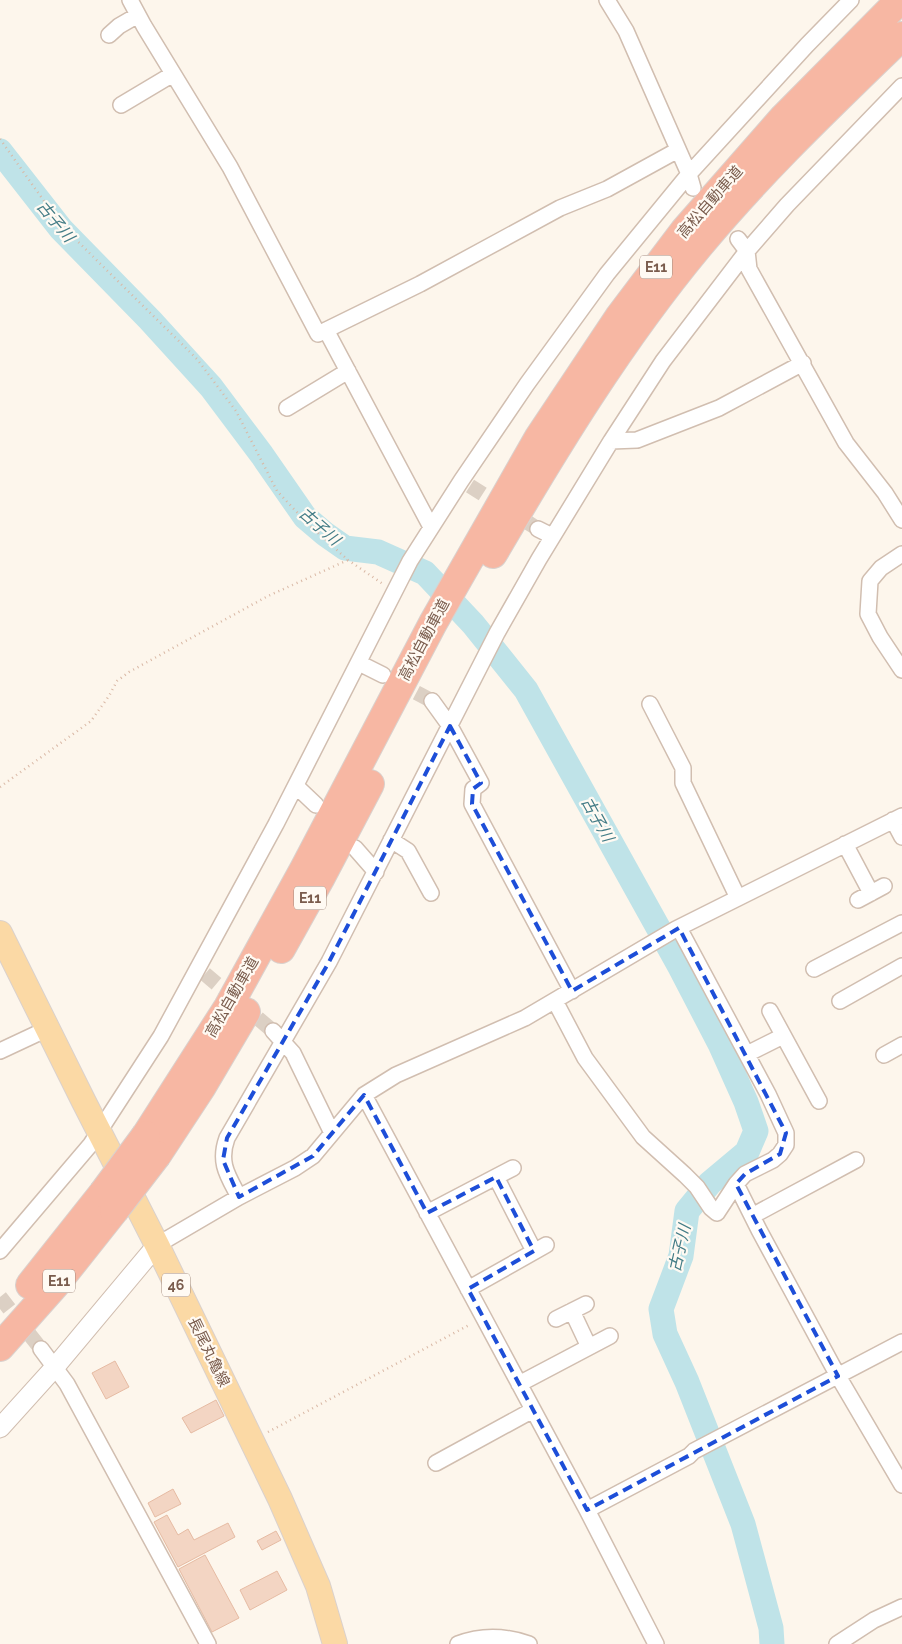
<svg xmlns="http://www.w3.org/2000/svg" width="902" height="1644" viewBox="0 0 902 1644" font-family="Raleway,'Noto Sans JP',sans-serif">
  <rect width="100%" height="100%" fill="#fdf6ec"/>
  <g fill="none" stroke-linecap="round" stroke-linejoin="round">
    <path stroke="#bfe3e8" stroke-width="25" d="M0,151L61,229L150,320L211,387L262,455L305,517L325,534L345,548L378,552L425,573L473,624L526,690L680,967L720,1044L746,1102L756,1131L747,1152L710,1183L687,1211L681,1256L661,1309L665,1334L687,1382L743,1524L771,1628L772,1644"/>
  </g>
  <path fill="#f3d5c3" stroke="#e6bba3" d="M115,1361L129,1387L106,1399L92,1373Z
    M216,1400L224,1416L191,1433L182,1418Z
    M173,1489L181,1504L155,1517L148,1503Z
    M167,1515L178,1535L188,1529L194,1540L228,1523L235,1537L178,1567L154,1522Z
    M276,1531L281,1540L262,1550L257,1541Z
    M205,1555L239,1618L212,1632L179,1569Z
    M277,1571L287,1590L250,1610L240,1590Z"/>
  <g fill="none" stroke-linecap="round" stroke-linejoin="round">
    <path stroke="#dcd0c4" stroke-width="15" stroke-dasharray="15 8" stroke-linecap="butt" d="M470,486L538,529
      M396,682L432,701
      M205,974L273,1031
      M0,1297L41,1349"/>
    <g stroke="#d1beb0" stroke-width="18">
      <path id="minor" d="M130,0L144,26L230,167L318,334L420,284L560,208L607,189L678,150
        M607,0L626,31L689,174L693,188
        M109,35L119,26L138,15
        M121,105L173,74
        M738,239L747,251L749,269L846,443L885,493L902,520
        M326,330L431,527
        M287,408L348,371
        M611,441L637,440L719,408L803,363
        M538,529L552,536
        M902,554L881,568L870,581L868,614L880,637L902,670
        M359,663L383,675
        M432,701L450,726L481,783L473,789L472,804L572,991
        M650,704L683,768V783L738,898
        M296,786L316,805
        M893,820L902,837
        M391,840L408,851L431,893
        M845,844L871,893
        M355,848L376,872
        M858,900L884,886
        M679,928L768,1094L786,1133V1145L780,1154L773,1160L745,1174L736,1184
        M814,969L902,923
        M555,1001L585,1058L643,1137L685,1175L697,1187L711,1208L717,1213L736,1184L759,1230L838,1376L902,1485
        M840,1001L902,966
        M770,1011L819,1101
        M273,1031L293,1053L332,1133
        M0,1051L47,1029
        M747,1054L783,1036
        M884,1055L902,1045
        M364,1095L587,1510L656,1644
        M496,1177L534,1251
        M239,1197C228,1176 218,1163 227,1138L329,962L497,633L539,559L611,441L663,361L747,251L787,205L902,86
        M427,1213L513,1168
        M752,1216L856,1160
        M157,1245L239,1197L295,1168L313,1156L364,1095L396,1075L525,1018L676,929L902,816
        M0,1251L91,1144L161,1036L276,824L410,561L461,481L527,384L607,274L689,174L807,45L851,0
        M468,1289L546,1245
        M572,1311L589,1347
        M556,1319L586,1304
        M41,1349L67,1384L208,1644
        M519,1384L610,1336
        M436,1463L533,1410
        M587,1510L689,1456L694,1451L902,1342
        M458,1644C481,1635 506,1636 529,1644
        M837,1644L874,1620L902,1607"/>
    </g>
    <g stroke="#d1beb0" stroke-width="21">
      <path id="tertiary" d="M0,1428L55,1367L157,1245"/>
    </g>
    <g stroke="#dad1cd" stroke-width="26">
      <path id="primary" d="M0,933L84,1102L157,1245L280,1499L318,1586L335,1644"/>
    </g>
    <g stroke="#dad1cd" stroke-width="30">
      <path id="motorway" d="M493,554C555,448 620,341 699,246C761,171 832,104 902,36
        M281,949L320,879L370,784
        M146,1135L228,1007L304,869L433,623L539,437L619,317L684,231L784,117L900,0
        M157,1155L201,1088L246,1012
        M30,1285L103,1193
        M0,1347L56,1284L114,1211"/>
    </g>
    <path stroke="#d9b8a5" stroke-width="2.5" stroke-dasharray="1 4" stroke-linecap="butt" d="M0,139L61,225L197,359L236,411L277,491L308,524L348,560L383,584
      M0,787L91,721L109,696L117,681L129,672L268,596L348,560
      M268,1432L471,1324"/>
    <use href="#minor" stroke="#fff" stroke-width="15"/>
    <use href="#tertiary" stroke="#fff" stroke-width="19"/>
    <use href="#primary" stroke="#fbd9a5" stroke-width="24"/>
    <use href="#motorway" stroke="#f7b7a3" stroke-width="28"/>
    <g stroke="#dad1cd" stroke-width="30" stroke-linecap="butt">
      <path id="motorway-bridge" d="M103,1193L146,1135
        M114,1211L157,1155"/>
    </g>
    <use href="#motorway-bridge" stroke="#f7b7a3" stroke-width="28"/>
  </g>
  <path fill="none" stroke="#1d4ed8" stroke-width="4" stroke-dasharray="10 6" stroke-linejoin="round" d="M450,726L481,783L473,789L472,804L572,991L679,928L786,1133L780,1154L745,1174L736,1184L838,1376L587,1510L468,1289L534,1251L496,1177L427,1213L364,1095L313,1156L239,1197L223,1160L227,1138L329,962Z"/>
  <g text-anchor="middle" stroke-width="4.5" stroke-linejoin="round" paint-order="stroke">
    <g fill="#fffaf3" stroke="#a28b7f" stroke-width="1">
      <rect x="640" y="255.5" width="32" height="23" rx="4"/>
      <rect x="294" y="886.5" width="32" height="23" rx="4"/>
      <rect x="43" y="1269.5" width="32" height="23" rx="4"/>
      <rect x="162" y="1273.5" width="28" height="23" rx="4"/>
    </g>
    <g font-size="14" font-weight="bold" fill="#7a5c4d">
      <text x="656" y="272">E11</text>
      <text x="310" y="903">E11</text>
      <text x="59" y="1286">E11</text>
      <text x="176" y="1290">46</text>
    </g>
    <g font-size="15" fill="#7a5c4d" stroke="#fffaf3">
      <text transform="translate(710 202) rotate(-49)" y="5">高松自動車道</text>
      <text transform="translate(424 640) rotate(-62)" y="5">高松自動車道</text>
      <text transform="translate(232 997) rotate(-60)" y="5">高松自動車道</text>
      <text transform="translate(209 1352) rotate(64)" y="5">長尾丸亀線</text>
    </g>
    <g font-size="16" font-style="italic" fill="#437c86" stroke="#fffaf3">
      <text transform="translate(56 221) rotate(50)" y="6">古子川</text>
      <text transform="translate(320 526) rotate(41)" y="6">古子川</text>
      <text transform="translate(598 819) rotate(61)" y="6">古子川</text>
      <text transform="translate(679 1248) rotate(-77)" y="6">古子川</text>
    </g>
  </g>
</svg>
